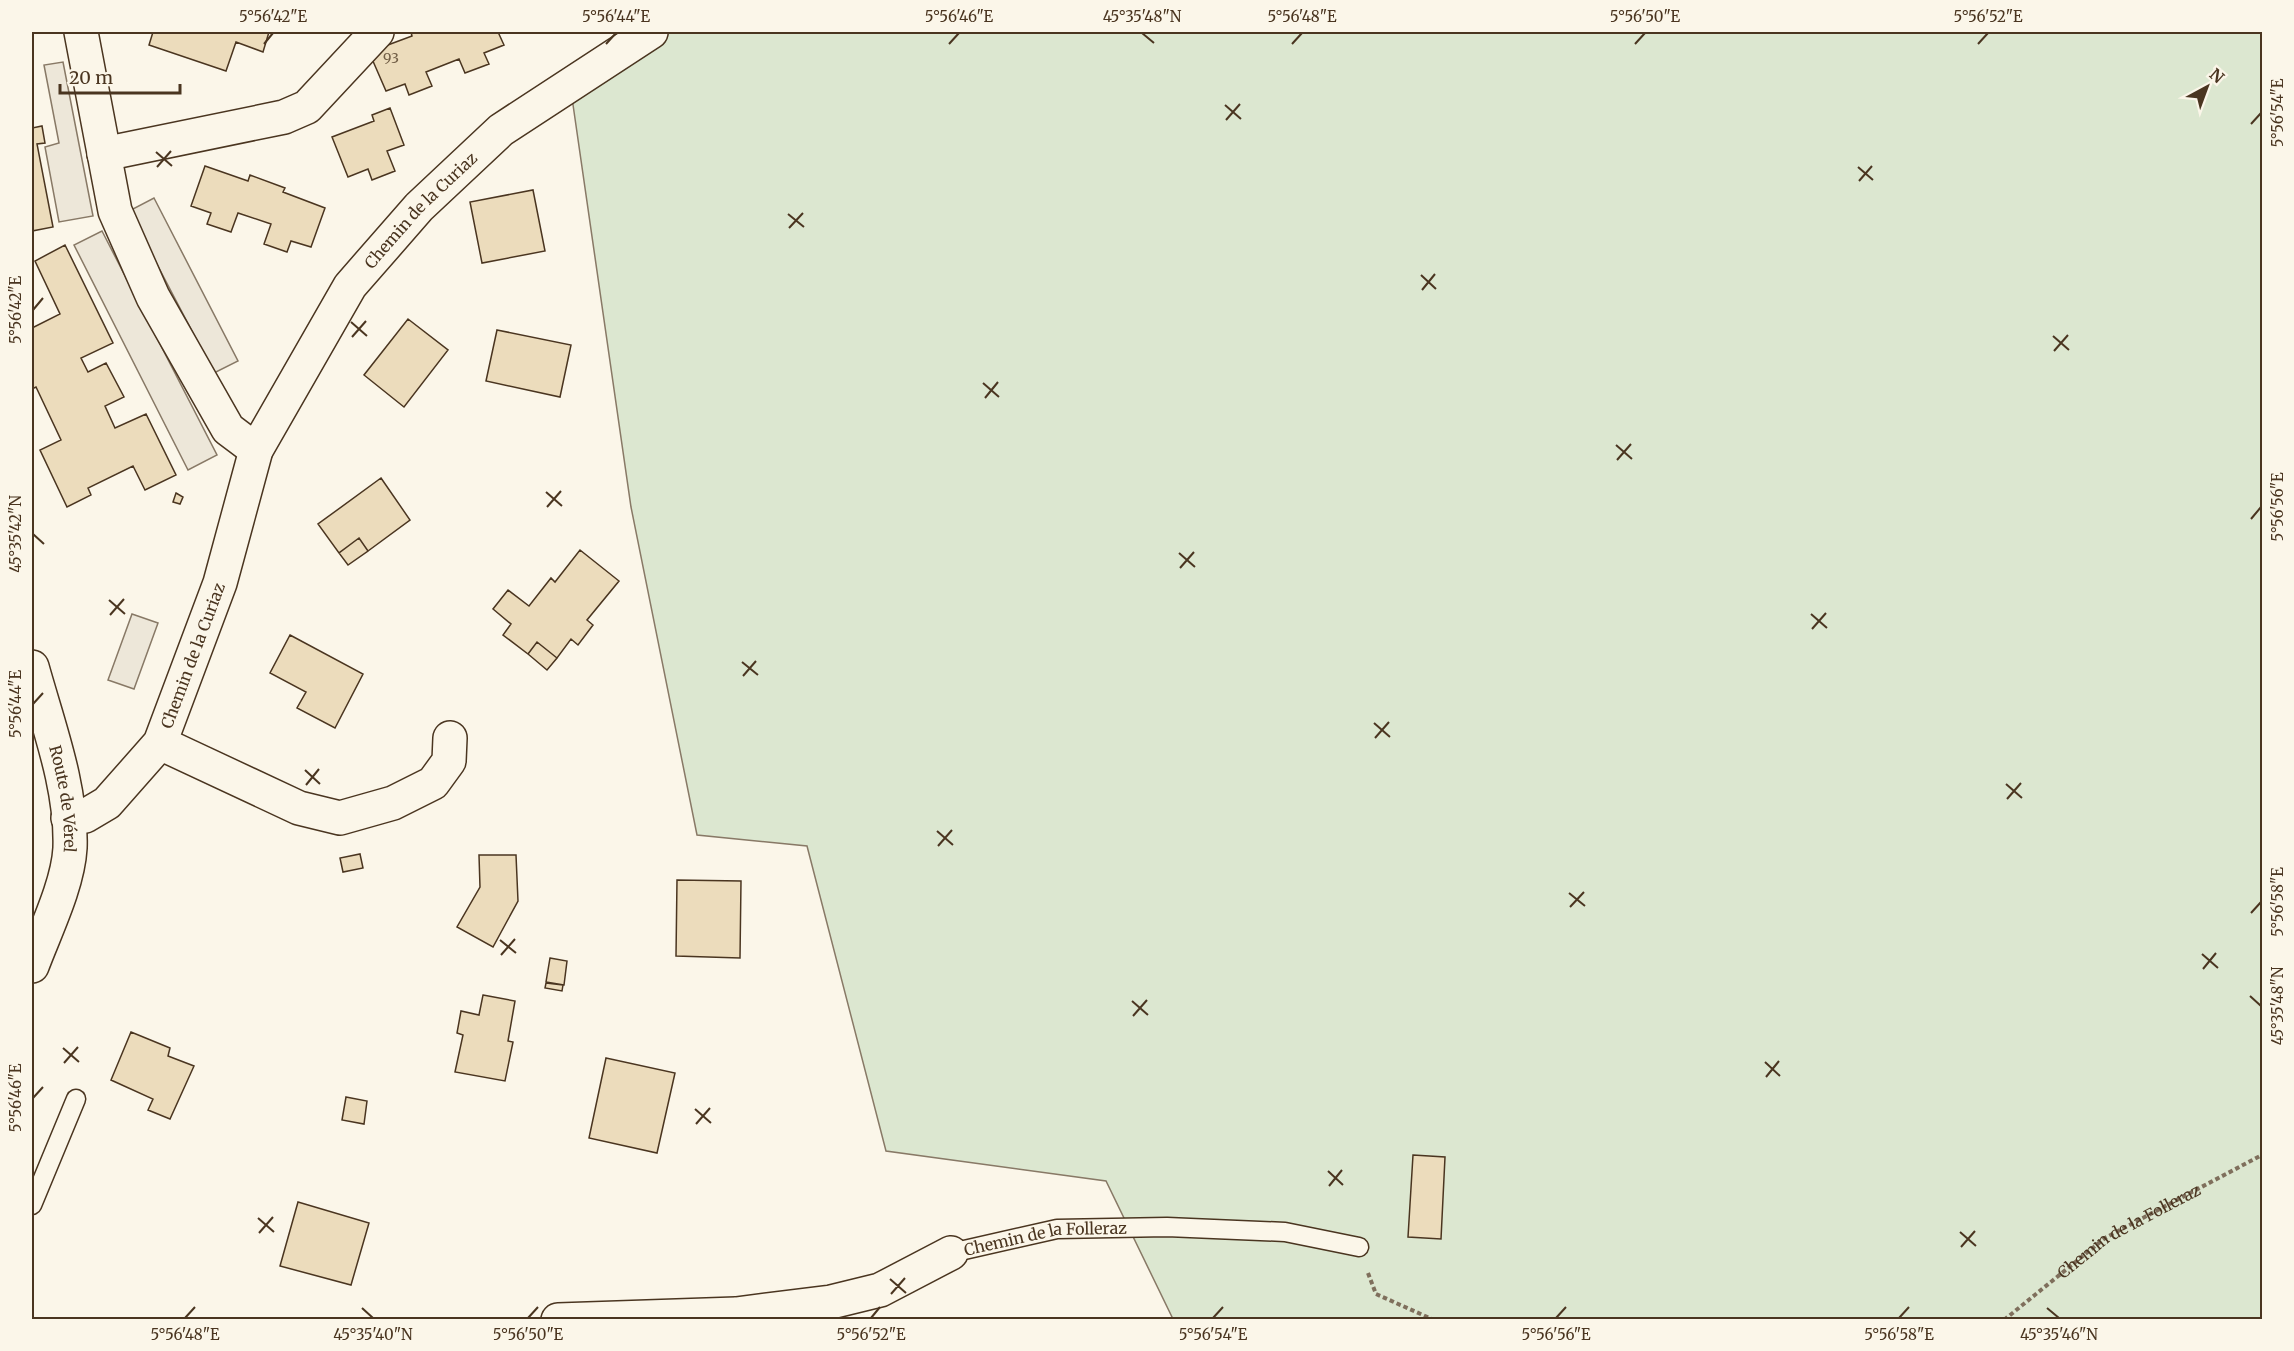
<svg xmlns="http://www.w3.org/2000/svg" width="2294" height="1351" viewBox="0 0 2294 1351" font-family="Merriweather,serif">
  <rect width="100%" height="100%" fill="#fbf6e9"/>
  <path fill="#dce7d0" stroke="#887966" stroke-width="1.5" d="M632,32H2262V1319H1173L1106,1181L886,1151L807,846L697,835L631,507L568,70Z"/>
  <path fill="#ede7d9" stroke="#887966" stroke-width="1.5" d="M63,62L93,216L59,222L45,147L59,143L44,65Z
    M154,198L238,361L214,373L129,211Z
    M102,231L217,455L188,470L74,245Z
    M132,614L158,623L134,689L108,680Z"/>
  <path fill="#ecdcbc" stroke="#4a3520" stroke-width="1.5" d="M153,32H269L263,52L236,42L226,71L149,45Z
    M411,32H498L504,45L484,53L489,64L465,73L459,59L426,72L432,86L409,95L405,84L386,91L369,52L412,36Z
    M390,108L404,145L387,151L395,171L372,180L368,169L348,177L332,137L374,121L372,115Z
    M42,126L45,143L37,144L53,227L32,231V128Z
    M205,166L248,181L250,175L285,188L283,192L325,208L311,247L291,241L287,252L264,244L271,224L238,213L231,232L207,224L211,213L191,206Z
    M533,190L545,251L482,263L470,202Z
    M65,245L113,343L81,358L88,372L106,363L124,397L105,406L115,428L146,414L176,475L145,490L133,466L88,488L91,495L67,507L40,450L61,440L36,387L32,389V328L60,314L35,261Z
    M408,319L448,350L404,407L364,375Z
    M497,330L571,345L560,397L486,381Z
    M381,478L410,520L368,551L359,538L339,553L318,524Z
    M176,493L183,497L180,504L173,502Z
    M359,538L368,551L348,565L339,553Z
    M580,550L619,581L587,620L593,625L578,645L571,639L557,658L537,642L528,654L503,635L511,624L493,609L508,590L529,606L551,578L555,582Z
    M290,635L363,674L335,728L297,708L306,692L270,673Z
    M537,642L557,658L547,670L528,654Z
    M360,854L363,868L343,872L340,858Z
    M479,855H516L518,901L493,947L457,927L480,887Z
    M677,880L741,881L740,958L676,956Z
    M550,958L567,961L564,985L546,982Z
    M546,983L563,985L562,991L545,988Z
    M483,995L515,1001L508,1041L513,1042L505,1081L455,1072L463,1035L457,1033L461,1011L479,1015Z
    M131,1032L170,1048L168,1056L194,1066L170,1119L148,1110L153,1099L111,1080Z
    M606,1058L675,1073L657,1153L589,1138Z
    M346,1097L367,1101L364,1124L342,1120Z
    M1413,1155L1445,1157L1441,1239L1408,1237Z
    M298,1202L369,1223L351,1285L280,1266Z"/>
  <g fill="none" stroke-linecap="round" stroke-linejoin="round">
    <g stroke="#4a3520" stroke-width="21">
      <g id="lane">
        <path d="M32,1205L76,1099"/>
        <path id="s2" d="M951,1253L1057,1229L1167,1227L1285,1232L1359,1247"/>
      </g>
    </g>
    <g stroke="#4a3520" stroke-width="36">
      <g id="street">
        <path d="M81,32L115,211L153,297L228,429L256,450"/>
        <path d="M104,154L284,117L307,107L377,32"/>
        <path d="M160,743L299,808L340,818L393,803L433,783L449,761L450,738"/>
        <path id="s3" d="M68,818L85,816L107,803L160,743L220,583L256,450L350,286L419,207L501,130L651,32"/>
        <path d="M558,1320L736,1314L831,1302L880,1290L951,1253"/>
      </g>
    </g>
    <g stroke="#4a3520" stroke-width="36">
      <g id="secondary">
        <path id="s4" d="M32,667C48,725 72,787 70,848C68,885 45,931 32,966"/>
      </g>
    </g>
    <g stroke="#7f6f5c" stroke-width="4" stroke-dasharray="4.5 3" stroke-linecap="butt">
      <path d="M1368,1273L1376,1294L1434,1320"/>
      <path id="s1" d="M2004,1320L2105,1238L2262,1155"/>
    </g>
    <use href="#lane" stroke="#fbf6e9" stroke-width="18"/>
    <use href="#street" stroke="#fbf6e9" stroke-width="33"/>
    <use href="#secondary" stroke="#fbf6e9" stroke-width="33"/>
  </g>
  <path fill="none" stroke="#4a3520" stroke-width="2" d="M1142,33L1154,43M264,44L273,33M606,44L616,33M949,44L959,33M1292,44L1302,33M1635,44L1645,33M1978,44L1988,33M1225,105L1241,119M1226,120L1240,104M2251,124L2261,113M156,152L172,166M157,167L171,151M1858,167L1873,180M1859,181L1872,166M788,214L804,227M789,228L803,213M1421,275L1436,289M1422,290L1435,274M33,310L43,298M351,322L367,336M2053,336L2069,350M352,337L366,321M2054,351L2068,335M983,383L999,397M985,398L998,382M1616,445L1632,459M1617,460L1631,444M546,492L562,506M547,507L561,491M2251,519L2261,507M33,534L44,544M1179,553L1195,567M1180,568L1194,552M109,600L125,614M1811,614L1827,628M110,615L124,599M1812,629L1826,613M742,662L758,675M743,676L756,661M33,704L43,693M1374,723L1390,737M1375,738L1389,722M305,770L320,784M2006,784L2022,798M306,785L319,769M2007,799L2021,783M937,831L953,845M938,846L952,830M1569,893L1585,906M1570,907L1584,892M2251,913L2261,902M500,940L516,953M2202,954L2218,968M501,955L515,939M2203,969L2216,953M2250,996L2261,1006M1132,1001L1148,1015M1133,1016L1147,1000M63,1048L79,1062M1765,1062L1780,1076M64,1063L78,1047M1766,1077L1779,1061M33,1098L43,1087M695,1109L711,1123M696,1124L710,1108M1328,1171L1343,1185M1329,1186L1342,1170M258,1218L274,1232M1960,1232L1976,1246M259,1233L273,1217M1961,1247L1975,1231M890,1279L906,1293M891,1294L905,1278M362,1308L373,1318M2047,1308L2059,1318M185,1318L195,1307M528,1318L538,1307M871,1318L880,1307M1213,1318L1223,1307M1556,1318L1566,1307M1899,1318L1909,1307"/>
  <g text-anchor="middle" stroke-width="4.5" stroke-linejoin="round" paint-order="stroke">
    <g font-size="14" fill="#725f47">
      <text x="391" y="63">93</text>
    </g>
    <g font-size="16" fill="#4a3520" stroke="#fbf6e9">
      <text dy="6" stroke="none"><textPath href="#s3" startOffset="724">Chemin de la Curiaz</textPath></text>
      <text dy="6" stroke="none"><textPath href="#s3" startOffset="216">Chemin de la Curiaz</textPath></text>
      <text dy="6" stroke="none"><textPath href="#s4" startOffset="136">Route de Vérel</textPath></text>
      <text dy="6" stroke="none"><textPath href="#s1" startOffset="154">Chemin de la Folleraz</textPath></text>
      <text dy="6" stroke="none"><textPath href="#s2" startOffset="96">Chemin de la Folleraz</textPath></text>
    </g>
  </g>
  <rect width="2294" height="1351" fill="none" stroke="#fbf6e9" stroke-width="66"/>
  <g transform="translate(2207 87) rotate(41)" stroke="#fbf6e9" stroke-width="4.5" paint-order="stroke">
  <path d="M0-4.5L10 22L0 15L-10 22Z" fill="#4a3520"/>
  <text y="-9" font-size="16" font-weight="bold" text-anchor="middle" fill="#4a3520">N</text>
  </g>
  <path d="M60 84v9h120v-9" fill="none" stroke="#4a3520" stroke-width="3"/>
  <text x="69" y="84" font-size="18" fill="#4a3520" stroke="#fbf6e9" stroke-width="4.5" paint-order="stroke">20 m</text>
  <rect x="33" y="33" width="2228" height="1285" fill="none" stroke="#4a3520" stroke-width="2"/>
  <g font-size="15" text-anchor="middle" fill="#4a3520">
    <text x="273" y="22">5°56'42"E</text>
    <text x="616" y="22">5°56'44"E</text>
    <text x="959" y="22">5°56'46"E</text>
    <text x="1142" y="22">45°35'48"N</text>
    <text x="1302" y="22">5°56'48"E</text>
    <text x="1645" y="22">5°56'50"E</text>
    <text x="1988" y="22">5°56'52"E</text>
    <text transform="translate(2278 113) rotate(-90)" y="5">5°56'54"E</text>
    <text transform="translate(16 310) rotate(-90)" y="5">5°56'42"E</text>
    <text transform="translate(2278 507) rotate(-90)" y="5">5°56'56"E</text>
    <text transform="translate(16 534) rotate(-90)" y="5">45°35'42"N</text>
    <text transform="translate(16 704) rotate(-90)" y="5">5°56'44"E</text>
    <text transform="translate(2278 902) rotate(-90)" y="5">5°56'58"E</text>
    <text transform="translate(2278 1006) rotate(-90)" y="5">45°35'48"N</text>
    <text transform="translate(16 1098) rotate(-90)" y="5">5°56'46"E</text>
    <text x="185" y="1340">5°56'48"E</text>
    <text x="373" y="1340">45°35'40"N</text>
    <text x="528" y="1340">5°56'50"E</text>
    <text x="871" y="1340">5°56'52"E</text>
    <text x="1213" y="1340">5°56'54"E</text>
    <text x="1556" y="1340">5°56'56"E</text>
    <text x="1899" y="1340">5°56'58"E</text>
    <text x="2059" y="1340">45°35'46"N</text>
  </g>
</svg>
